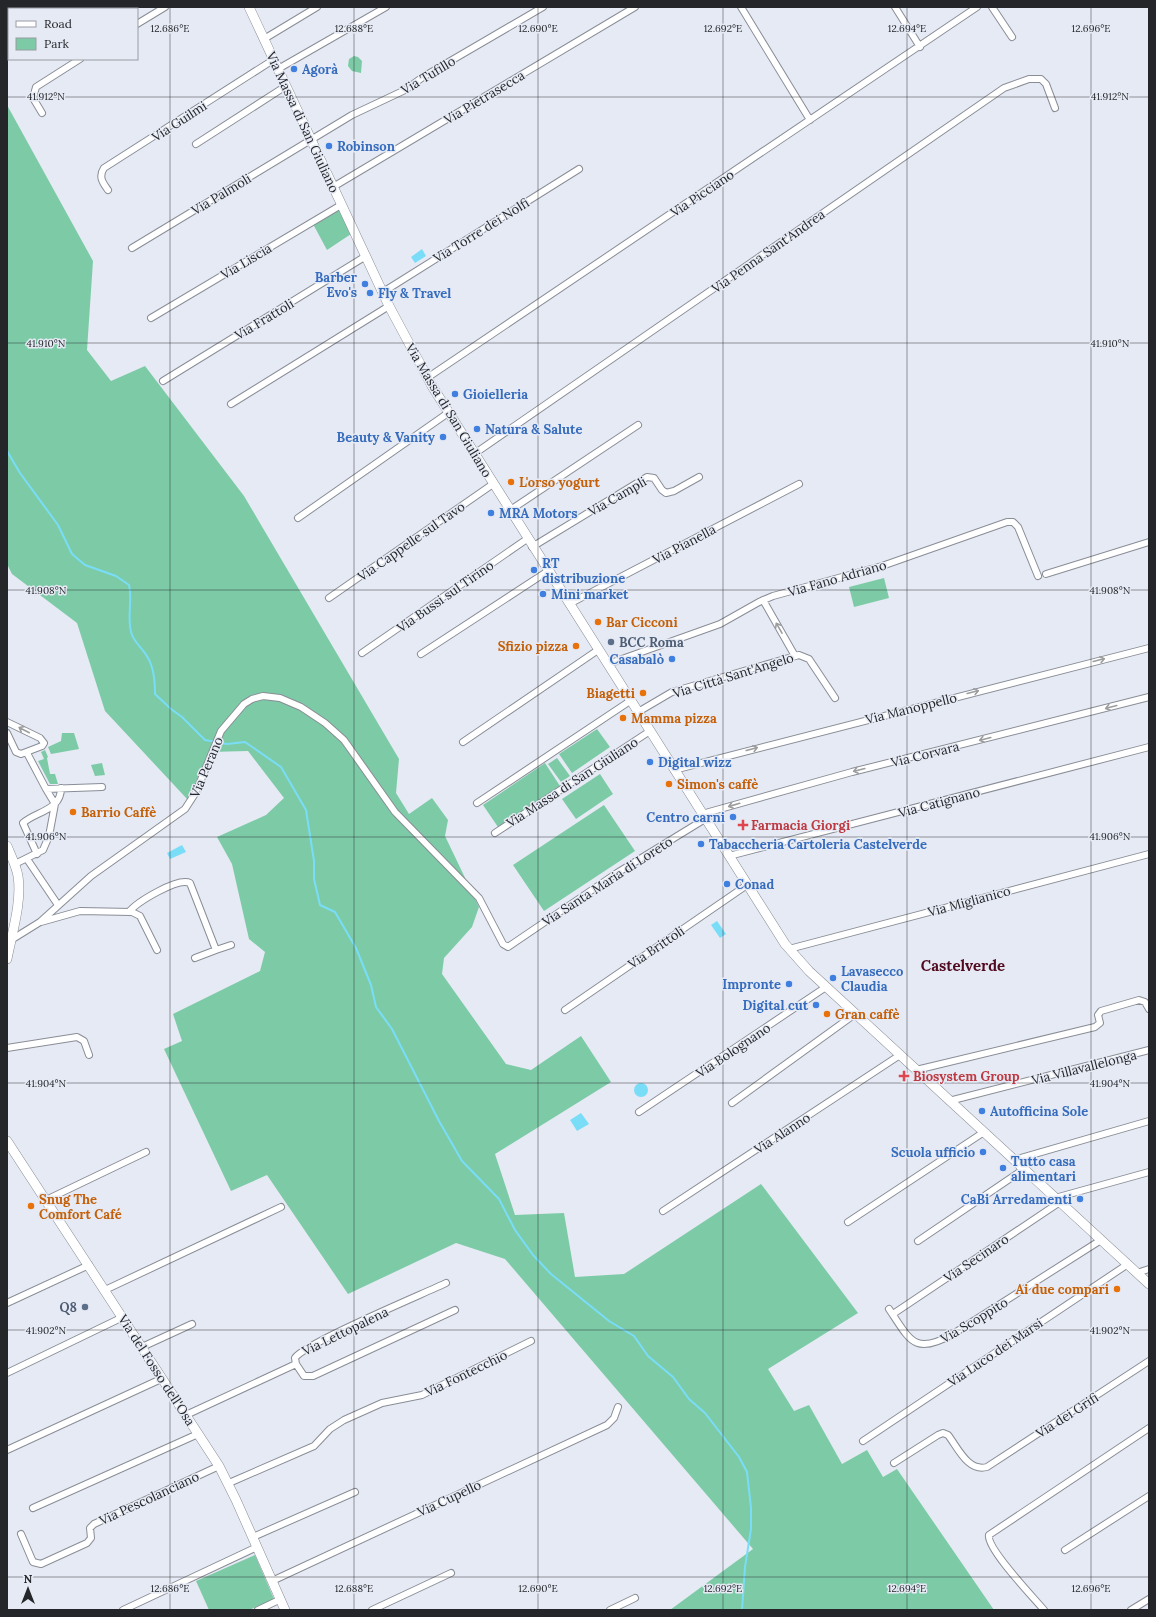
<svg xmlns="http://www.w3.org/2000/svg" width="1156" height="1617" viewBox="0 0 1156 1617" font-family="Lora,serif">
  <rect width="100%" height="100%" fill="#e6eaf4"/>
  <path fill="#7ccba6" d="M354,56L358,57L362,61L361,73L352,71L348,66L349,59Z
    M7,105L93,261L87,350L111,381L145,366L244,496L399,759L396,793L409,814L432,798L448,820L445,836L479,907L472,927L444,958L442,974L506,1064L531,1070L581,1036L611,1082L495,1154L515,1215L564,1213L575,1277L624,1274L761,1184L858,1313L768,1369L794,1411L809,1405L842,1464L867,1450L883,1477L897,1469L994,1610H670L753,1549L505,1259L456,1243L348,1294L267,1175L231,1191L164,1049L182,1041L173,1014L260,971L265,952L249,939L232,864L217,837L266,815L284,798L248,751L209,752L188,800L105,711L77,623L12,574L7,564Z
    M339,209L351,234L327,250L313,224Z
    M884,578L889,598L854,607L849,587Z
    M597,729L610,747L572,773L559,754Z
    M62,733H74L79,749L51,754L48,747L61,741Z
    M45,750L48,757L47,758L50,774H55L58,784H50L38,761L44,759L41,752Z
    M557,758L570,776L561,782L548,764Z
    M102,763L105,775L95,776L91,765Z
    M545,763L560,786L498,827L483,805Z
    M600,774L613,794L576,819L562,799Z
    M604,805L635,851L544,911L513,865Z
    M255,1555L274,1599L249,1610H209L196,1581Z"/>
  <path fill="#7addf8" d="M422,249L426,256L415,263L411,257Z
    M182,845L186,852L170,859L167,853Z
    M717,921L726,934L720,938L711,925Z
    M634 1090a7 7 0 1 1 14 0a7 7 0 1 1-14 0Z
    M581,1113L589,1124L577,1131L570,1120Z"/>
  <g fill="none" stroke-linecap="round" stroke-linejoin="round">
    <path stroke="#7addf8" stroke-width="2" d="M7,451L20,473L58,525L72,554L85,565L116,576L129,585C133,601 126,620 132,635C135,643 144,650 148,658C154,668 155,683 155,694L171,709L182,717L205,740L227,744L245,742L281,767L306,810L314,861V879L320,905L335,912L356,948L371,985L376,1007L392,1029L439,1121L462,1161L499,1199L515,1230L533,1255L551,1274L609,1321L634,1336L648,1356L673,1377L689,1399L705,1413L739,1457L747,1472L751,1508V1529L745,1567L742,1610"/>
    <g stroke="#898d96" stroke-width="8">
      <path id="street" d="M741,7L810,120
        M895,7L920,47
        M992,7L1012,37
        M137,24L165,7
        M264,39L317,7
        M278,69L386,7
        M42,113L33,98L36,87L80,59
        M196,144L286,86
        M333,187L635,7
        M108,190C103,183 98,177 104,168L273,60
        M132,248L352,115L405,90L423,77L543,7
        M383,292L579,169
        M151,318L341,205
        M427,378L977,7
        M163,381L366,256
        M231,404L389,306
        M474,454L1004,88L1029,79H1041L1046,84L1055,108
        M509,511L638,425
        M298,518L448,413
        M532,547L647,477L654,478L662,490L666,493L674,491L699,477
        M1046,574L1149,542
        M329,598L493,484
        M763,600L795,656
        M569,604L799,484
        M362,653L527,539
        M421,654L548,571
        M608,664L720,624L759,602L773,596L882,566L1007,522H1013L1018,527L1038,576
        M638,712L672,692L799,655L809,659L835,698
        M7,722L40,738L44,743L42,746L21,754L16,752L7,733
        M463,742L598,650
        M27,753L46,789
        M674,770L1149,648
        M477,803L630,701
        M702,814L852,772L1149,697
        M495,833L650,731
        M37,854L23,823C36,811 61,811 61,788
        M729,856L1149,747
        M27,859L58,905
        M15,864L43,850L49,836L55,804L46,789L102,787
        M129,912C137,902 178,877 190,883L216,950L195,958
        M41,922L80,911L132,912L140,916L157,950
        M11,940L40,922L91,876L185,809L196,792L221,731L244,704L252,699L263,696L280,698L301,707L325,723L344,740L395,812L479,898L503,944L508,947L617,873L705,819
        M789,949L1149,854
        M216,950L231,945
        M565,1010L747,885
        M7,1048L77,1037L84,1041L89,1055
        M916,1070L1095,1027L1100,1023L1098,1015L1101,1011L1139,1000L1145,1002L1149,1009
        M949,1101L1149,1050
        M732,1103L855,1014
        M639,1112L826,987
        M1014,1160L1149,1121
        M1055,1198L1149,1172
        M46,1200L146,1152
        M663,1211L900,1055
        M848,1222L984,1132
        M918,1241L1024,1169
        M1137,1273L1149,1269
        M105,1290L281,1207
        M7,1303L89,1265
        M889,1309C910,1340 914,1356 953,1334L1101,1240
        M893,1314L1060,1202
        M142,1347L192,1324
        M296,1364L304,1376H313L455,1310
        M7,1373L123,1317
        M186,1415L296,1364L295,1358C303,1344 423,1294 446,1283
        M863,1441L1128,1264
        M7,1450L161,1379
        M894,1463L938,1435L943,1433L948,1435C958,1448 968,1472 987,1467L1149,1361
        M229,1483L314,1446L330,1429L344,1420L382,1403L422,1395L531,1341
        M33,1508L198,1434
        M21,1534L33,1562L41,1564L87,1543L91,1538L90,1528L94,1524L219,1466
        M253,1537L355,1492
        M1065,1550L1149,1496
        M272,1581L607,1425L614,1418L618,1407
        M123,1610L257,1547
        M258,1610L281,1599
        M372,1610L451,1573
        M610,1610L635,1598
        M1044,1610C1034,1598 986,1548 989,1535L1149,1428
        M1131,1610L1149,1599"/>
    </g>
    <g stroke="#898d96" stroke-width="10">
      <path id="secondary" d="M249,7L389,306L432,386L785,944L809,971L1149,1284
        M7,846C11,856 16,865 18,876C22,902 12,933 7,959
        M7,1141L219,1466L236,1500L285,1610"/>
    </g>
    <use href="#street" stroke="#fff" stroke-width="6"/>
    <use href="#secondary" stroke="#fff" stroke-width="9"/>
  </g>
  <defs><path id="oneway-shaft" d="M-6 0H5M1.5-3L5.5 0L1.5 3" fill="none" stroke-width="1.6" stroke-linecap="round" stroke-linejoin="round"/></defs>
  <g stroke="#9c9d9f">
    <use href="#oneway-shaft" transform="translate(779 628) rotate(-120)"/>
    <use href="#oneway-shaft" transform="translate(1099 660) rotate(-14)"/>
    <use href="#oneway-shaft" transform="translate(973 692) rotate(-14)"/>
    <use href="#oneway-shaft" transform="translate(1111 707) rotate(165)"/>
    <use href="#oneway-shaft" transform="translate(24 730) rotate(-153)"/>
    <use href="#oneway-shaft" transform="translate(985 739) rotate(166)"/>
    <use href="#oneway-shaft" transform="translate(752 749) rotate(-15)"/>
    <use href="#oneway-shaft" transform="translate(859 770) rotate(166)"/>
    <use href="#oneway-shaft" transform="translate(734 805) rotate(164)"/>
  </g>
  <path fill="none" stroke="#24262a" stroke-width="1" stroke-opacity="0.45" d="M170,7V1610M354,7V1610M538,7V1610M723,7V1610M907,7V1610M1091,7V1610M7,97H1149M7,343H1149M7,590H1149M7,837H1149M7,1083H1149M7,1330H1149M7,1577H1149"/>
  <g fill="#3f7fe0" stroke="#e6eaf4" stroke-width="1.5">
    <circle cx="294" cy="69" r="4"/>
    <circle cx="329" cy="146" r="4"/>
    <circle cx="365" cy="284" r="4"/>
    <circle cx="370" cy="293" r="4"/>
    <circle cx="455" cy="394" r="4"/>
    <circle cx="477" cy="429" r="4"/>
    <circle cx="443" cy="437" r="4"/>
    <circle cx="491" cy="513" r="4"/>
    <circle cx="534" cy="570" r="4"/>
    <circle cx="543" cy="594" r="4"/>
    <circle cx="672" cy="659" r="4"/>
    <circle cx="650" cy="762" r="4"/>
    <circle cx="733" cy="817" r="4"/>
    <circle cx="701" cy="844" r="4"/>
    <circle cx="727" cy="884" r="4"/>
    <circle cx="833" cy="978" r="4"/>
    <circle cx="789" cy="984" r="4"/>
    <circle cx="816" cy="1005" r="4"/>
    <circle cx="982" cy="1111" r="4"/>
    <circle cx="983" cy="1152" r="4"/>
    <circle cx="1003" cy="1168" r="4"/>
    <circle cx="1080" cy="1199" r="4"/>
  </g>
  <g fill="#e8710a" stroke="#e6eaf4" stroke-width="1.5">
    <circle cx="511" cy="482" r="4"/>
    <circle cx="598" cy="622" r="4"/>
    <circle cx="576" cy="646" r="4"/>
    <circle cx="643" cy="693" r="4"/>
    <circle cx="623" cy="718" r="4"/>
    <circle cx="669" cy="784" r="4"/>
    <circle cx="73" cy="812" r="4"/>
    <circle cx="827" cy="1014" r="4"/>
    <circle cx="31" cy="1206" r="4"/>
    <circle cx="1117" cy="1289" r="4"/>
  </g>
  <g fill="#5c6f8a" stroke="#e6eaf4" stroke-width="1.5">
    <circle cx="611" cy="642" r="4"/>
    <circle cx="85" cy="1307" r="4"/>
  </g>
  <g fill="#e0444e" stroke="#e6eaf4" stroke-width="1.5">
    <path d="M741 819h4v4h4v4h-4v4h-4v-4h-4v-4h4z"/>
    <path d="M902 1070h4v4h4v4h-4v4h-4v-4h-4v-4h4z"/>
  </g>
  <g text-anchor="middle" stroke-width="3" stroke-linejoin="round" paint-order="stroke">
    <g font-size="13" font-weight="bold" fill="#366cbe" stroke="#e6eaf4" text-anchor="start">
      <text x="302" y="74">Agorà</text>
      <text x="337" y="151">Robinson</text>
      <text x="357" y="282" text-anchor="end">Barber<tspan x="357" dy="15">Evo's</tspan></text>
      <text x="378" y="298">Fly &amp; Travel</text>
      <text x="463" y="399">Gioielleria</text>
      <text x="485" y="434">Natura &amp; Salute</text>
      <text x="435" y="442" text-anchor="end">Beauty &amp; Vanity</text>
      <text x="499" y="518">MRA Motors</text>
      <text x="542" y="568">RT<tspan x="542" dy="15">distribuzione</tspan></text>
      <text x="551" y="599">Mini market</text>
      <text x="664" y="664" text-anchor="end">Casabalò</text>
      <text x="658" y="767">Digital wizz</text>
      <text x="725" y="822" text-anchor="end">Centro carni</text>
      <text x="709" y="849">Tabaccheria Cartoleria Castelverde</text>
      <text x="735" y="889">Conad</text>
      <text x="841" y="976">Lavasecco<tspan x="841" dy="15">Claudia</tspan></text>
      <text x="781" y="989" text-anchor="end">Impronte</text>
      <text x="808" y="1010" text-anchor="end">Digital cut</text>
      <text x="990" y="1116">Autofficina Sole</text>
      <text x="975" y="1157" text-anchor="end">Scuola ufficio</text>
      <text x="1011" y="1166">Tutto casa<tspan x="1011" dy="15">alimentari</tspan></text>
      <text x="1072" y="1204" text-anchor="end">CaBi Arredamenti</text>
    </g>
    <g font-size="13" fill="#24262a" stroke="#e6eaf4">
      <text transform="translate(428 75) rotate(-31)" y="5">Via Tufillo</text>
      <text transform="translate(484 97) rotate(-31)" y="5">Via Pietrasecca</text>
      <text transform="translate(179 121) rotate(-33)" y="5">Via Guilmi</text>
      <text transform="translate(303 122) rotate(65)" y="5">Via Massa di San Giuliano</text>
      <text transform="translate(702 193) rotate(-34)" y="5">Via Picciano</text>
      <text transform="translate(221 194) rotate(-31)" y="5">Via Palmoli</text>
      <text transform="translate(481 230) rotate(-32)" y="5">Via Torre dei Nolfi</text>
      <text transform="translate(768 251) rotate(-35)" y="5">Via Penna Sant'Andrea</text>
      <text transform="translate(246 261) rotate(-31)" y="5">Via Liscia</text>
      <text transform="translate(264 319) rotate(-31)" y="5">Via Frattoli</text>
      <text transform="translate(449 410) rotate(59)" y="5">Via Massa di San Giuliano</text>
      <text transform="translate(617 496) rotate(-30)" y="5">Via Campli</text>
      <text transform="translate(411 541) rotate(-35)" y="5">Via Cappelle sul Tavo</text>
      <text transform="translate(684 544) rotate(-28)" y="5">Via Pianella</text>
      <text transform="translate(837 578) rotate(-16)" y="5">Via Fano Adriano</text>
      <text transform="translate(445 596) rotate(-35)" y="5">Via Bussi sul Tirino</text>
      <text transform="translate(733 675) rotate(-17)" y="5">Via Città Sant'Angelo</text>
      <text transform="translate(911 708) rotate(-14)" y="5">Via Manoppello</text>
      <text transform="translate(925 754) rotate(-14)" y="5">Via Corvara</text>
      <text transform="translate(206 767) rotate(-67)" y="5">Via Perano</text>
      <text transform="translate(572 782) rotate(-33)" y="5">Via Massa di San Giuliano</text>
      <text transform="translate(939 802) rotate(-15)" y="5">Via Catignano</text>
      <text transform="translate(607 881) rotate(-33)" y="5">Via Santa Maria di Loreto</text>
      <text transform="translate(969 901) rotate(-15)" y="5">Via Miglianico</text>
      <text transform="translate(656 947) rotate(-34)" y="5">Via Brittoli</text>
      <text transform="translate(733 1050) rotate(-34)" y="5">Via Bolognano</text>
      <text transform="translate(1084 1067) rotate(-14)" y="5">Via Villavallelonga</text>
      <text transform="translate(782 1133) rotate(-33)" y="5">Via Alanno</text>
      <text transform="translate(976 1258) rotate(-34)" y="5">Via Secinaro</text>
      <text transform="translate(974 1320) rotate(-31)" y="5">Via Scoppito</text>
      <text transform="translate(345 1331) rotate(-26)" y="5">Via Lettopalena</text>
      <text transform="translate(995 1352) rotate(-34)" y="5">Via Luco dei Marsi</text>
      <text transform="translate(157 1370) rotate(57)" y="5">Via del Fosso dell'Osa</text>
      <text transform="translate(466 1373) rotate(-26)" y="5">Via Fontecchio</text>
      <text transform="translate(1067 1415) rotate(-33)" y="5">Via dei Grifi</text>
      <text transform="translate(149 1498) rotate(-25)" y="5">Via Pescolanciano</text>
      <text transform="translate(449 1498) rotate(-25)" y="5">Via Cupello</text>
    </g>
    <g font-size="13" font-weight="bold" fill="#c56008" stroke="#e6eaf4" text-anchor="start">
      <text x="519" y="487">L'orso yogurt</text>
      <text x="606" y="627">Bar Cicconi</text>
      <text x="568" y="651" text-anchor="end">Sfizio pizza</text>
      <text x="635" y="698" text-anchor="end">Biagetti</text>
      <text x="631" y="723">Mamma pizza</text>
      <text x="677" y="789">Simon's caffè</text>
      <text x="81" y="817">Barrio Caffè</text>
      <text x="835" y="1019">Gran caffè</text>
      <text x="39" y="1204">Snug The<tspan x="39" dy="15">Comfort Café</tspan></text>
      <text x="1109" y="1294" text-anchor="end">Ai due compari</text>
    </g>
    <g font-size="13" font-weight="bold" fill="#4e5e75" stroke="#e6eaf4" text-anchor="start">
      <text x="619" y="647">BCC Roma</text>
      <text x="77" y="1312" text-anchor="end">Q8</text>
    </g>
    <g font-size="13" font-weight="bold" fill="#be3a42" stroke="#e6eaf4" text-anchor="start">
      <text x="751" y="830">Farmacia Giorgi</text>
      <text x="913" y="1081">Biosystem Group</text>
    </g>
    <g font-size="15" font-weight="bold" fill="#500b20" stroke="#e6eaf4">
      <text x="963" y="971">Castelverde</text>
    </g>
  </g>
  <g font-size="10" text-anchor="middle" fill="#24262a" stroke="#e6eaf4" stroke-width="3" stroke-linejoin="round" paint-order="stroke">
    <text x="170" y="32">12.686°E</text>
    <text x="354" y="32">12.688°E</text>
    <text x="538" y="32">12.690°E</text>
    <text x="723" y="32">12.692°E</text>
    <text x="907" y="32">12.694°E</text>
    <text x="1091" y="32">12.696°E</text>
    <text x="46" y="100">41.912°N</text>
    <text x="1110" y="100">41.912°N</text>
    <text x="46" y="347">41.910°N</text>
    <text x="1110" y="347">41.910°N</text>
    <text x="46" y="594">41.908°N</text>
    <text x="1110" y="594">41.908°N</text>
    <text x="46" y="840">41.906°N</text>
    <text x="1110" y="840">41.906°N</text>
    <text x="46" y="1087">41.904°N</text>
    <text x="1110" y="1087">41.904°N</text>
    <text x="46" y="1334">41.902°N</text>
    <text x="1110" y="1334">41.902°N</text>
    <text x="170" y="1592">12.686°E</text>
    <text x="354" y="1592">12.688°E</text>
    <text x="538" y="1592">12.690°E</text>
    <text x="723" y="1592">12.692°E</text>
    <text x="907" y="1592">12.694°E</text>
    <text x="1091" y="1592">12.696°E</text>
  </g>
  <rect width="1156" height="1617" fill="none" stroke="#24262a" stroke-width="16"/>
  <rect x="8" y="8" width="130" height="52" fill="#e6eaf4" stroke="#989ca3"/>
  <rect x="16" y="21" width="20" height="6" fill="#ffffff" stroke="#989ca3"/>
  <text x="44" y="28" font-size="12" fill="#24262a">Road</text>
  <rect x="16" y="38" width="20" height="12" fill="#7ccba6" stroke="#989ca3"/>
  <text x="44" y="48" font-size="12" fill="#24262a">Park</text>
  <g transform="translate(28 1589)" stroke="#e6eaf4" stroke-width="3" paint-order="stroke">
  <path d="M0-3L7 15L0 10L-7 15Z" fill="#24262a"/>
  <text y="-6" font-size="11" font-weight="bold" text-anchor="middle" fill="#24262a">N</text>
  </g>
</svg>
